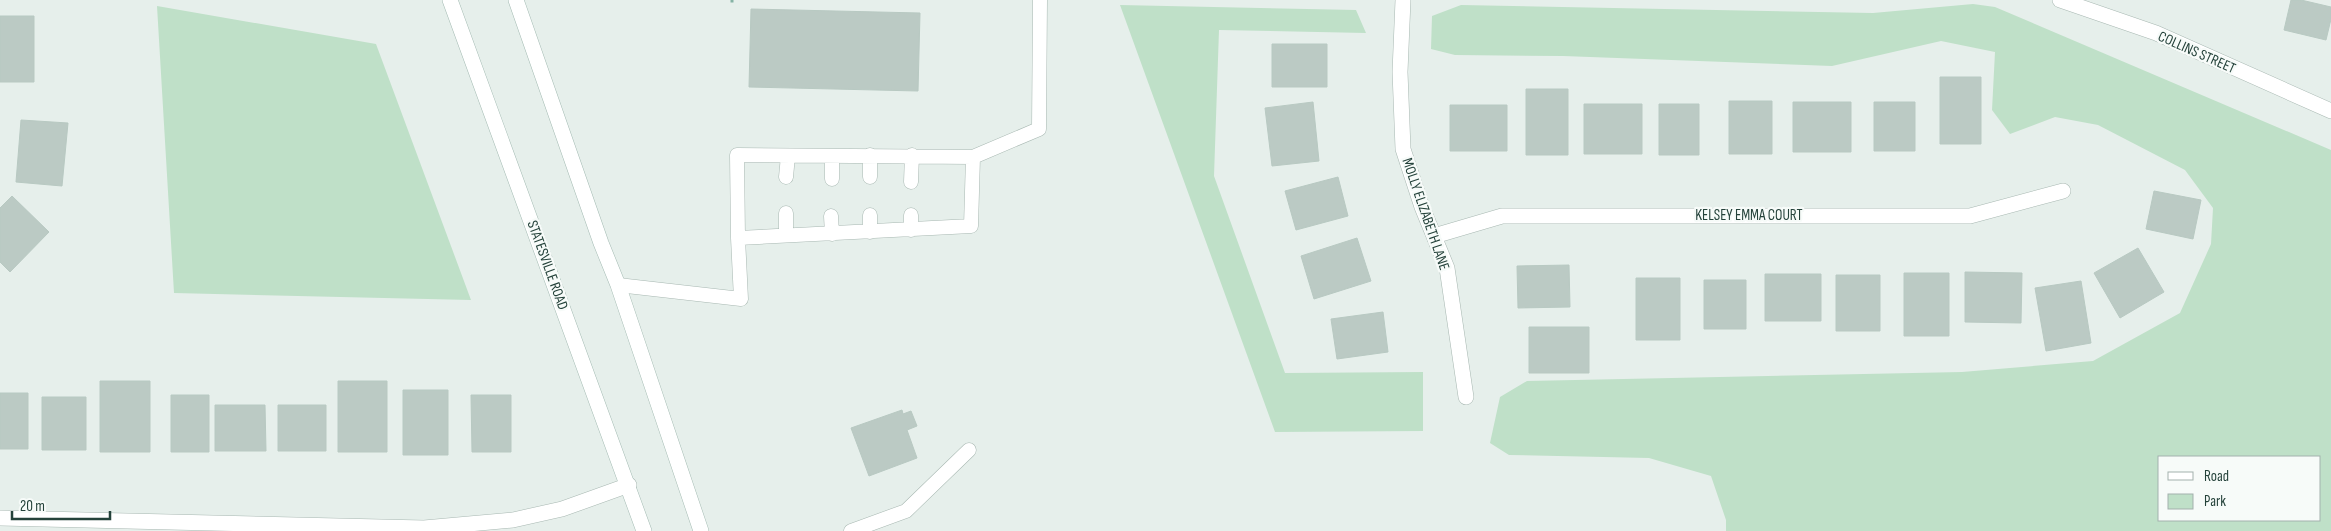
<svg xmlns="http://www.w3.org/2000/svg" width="2331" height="531" viewBox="0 0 2331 531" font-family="'Sofia Sans Condensed',sans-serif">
  <rect width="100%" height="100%" fill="#e6efeb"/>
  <path fill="#bfe0c8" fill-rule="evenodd" d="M1973,4L1995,7L2331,150V531H1726V520L1711,476L1649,458L1509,455L1490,443L1500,397L1527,381L1962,372L2093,361L2180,313L2211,244L2213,208L2185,170L2098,125L2055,117L2010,134L1992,110L1995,52L1941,41L1832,66L1563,56L1455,55L1431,49L1432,16L1461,5L1873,13ZM2160,457H2320V520H2160Z
    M1120,5L1356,10L1366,33L1219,30L1214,176L1285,373L1423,372V431L1275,432Z
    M157,6L376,44L471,300L174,293Z"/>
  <path fill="#bbcac4" stroke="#b8c9c2" d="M2291,0H2301L2331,7V19L2326,40L2284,30Z
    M751,9L920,13L918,91L749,87Z
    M0,16H34V82H0Z
    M1272,44H1327V87H1272Z
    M1940,77H1981V144H1940Z
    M1526,89H1568V155H1526Z
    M1729,101H1772V154H1729Z
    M1313,102L1319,161L1272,166L1265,108Z
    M1793,102H1851V152H1793Z
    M1874,102H1915V151H1874Z
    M1584,104H1642V154H1584Z
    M1659,104H1699V155H1659Z
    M1450,105H1507V151H1450Z
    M21,120L68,123L62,186L16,182Z
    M1338,177L1348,216L1296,230L1285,191Z
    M2154,191L2201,200L2193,239L2146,229Z
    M12,196L49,232L10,272L0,262V208Z
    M1357,238L1371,281L1314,299L1301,256Z
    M2138,248L2164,292L2120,318L2094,273Z
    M1569,265L1570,307L1518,308L1517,266Z
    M1965,272L2022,273L2021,323L1965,322Z
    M1904,273H1949V336H1904Z
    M1765,274H1821V321H1765Z
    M1836,275H1880V331H1836Z
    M1636,278H1680V340H1636Z
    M1704,280H1746V329H1704Z
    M2081,281L2091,343L2046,351L2035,288Z
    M1383,312L1388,352L1337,359L1331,319Z
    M1529,327H1589V373H1529Z
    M100,381H150V452H100Z
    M338,381H387V452H338Z
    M403,390H448V455H403Z
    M0,393H28V449H0Z
    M171,395H209V452H171Z
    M471,395H511V452H472Z
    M42,397H86V450H42Z
    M215,405H265L266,451H215Z
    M278,405H326V451H278Z
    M902,410L903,414L911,411L917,426L907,430L917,458L869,476L851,428Z"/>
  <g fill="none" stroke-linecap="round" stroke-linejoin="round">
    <g stroke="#a8b8b2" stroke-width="15">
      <path id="service" d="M786,177L788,156
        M870,177V155
        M832,179V156
        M911,182L912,155
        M786,213V235
        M870,215V232
        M911,215V230
        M831,216L832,234
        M738,238L737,155L973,157
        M618,285L741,299L738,238L971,226L973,157L1039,129L1040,0
        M851,531L906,511L969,450"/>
    </g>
    <g stroke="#a8b8b2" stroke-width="16">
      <path id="minor" d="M1403,0L1400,72L1403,149L1422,207L1447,268L1466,397
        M2060,0L2156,33L2331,111
        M1434,236L1502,216H1970L2063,191
        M0,518L424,528L513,520L562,509L629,485"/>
    </g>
    <g stroke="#a4bbb3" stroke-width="16">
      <path id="secondary" d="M450,0L644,531
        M516,0L601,243L618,285L701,531"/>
    </g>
    <path stroke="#86b3a5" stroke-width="3" stroke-dasharray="2.5 4" stroke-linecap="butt" d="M732,0V4"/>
    <use href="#service" stroke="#fff" stroke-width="14"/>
    <use href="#minor" stroke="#fff" stroke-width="15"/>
    <use href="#secondary" stroke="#fff" stroke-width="15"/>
  </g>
  <g text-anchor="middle" stroke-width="4.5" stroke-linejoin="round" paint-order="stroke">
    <g font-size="15" fill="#24423a" stroke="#f7fbf9">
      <text transform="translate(2197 52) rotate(24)" y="5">COLLINS STREET</text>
      <text transform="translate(1426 214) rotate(71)" y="5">MOLLY ELIZABETH LANE</text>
      <text x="1749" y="220">KELSEY EMMA COURT</text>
      <text transform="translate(548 265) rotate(70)" y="5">STATESVILLE ROAD</text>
    </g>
  </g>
  <rect x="2158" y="456" width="162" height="65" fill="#f7fbf9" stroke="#a3b1ad"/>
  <rect x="2168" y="472" width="25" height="8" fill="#ffffff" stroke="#a3b1ad"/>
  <text x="2204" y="481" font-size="15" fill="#24423a">Road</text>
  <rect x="2168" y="494" width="25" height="15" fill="#bfe0c8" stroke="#a3b1ad"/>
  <text x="2204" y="506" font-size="15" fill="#24423a">Park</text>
  <path d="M12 511v8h98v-8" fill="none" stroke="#24423a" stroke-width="2.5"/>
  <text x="20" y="511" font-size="15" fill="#24423a" stroke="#f7fbf9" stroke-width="4" paint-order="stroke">20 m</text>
</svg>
